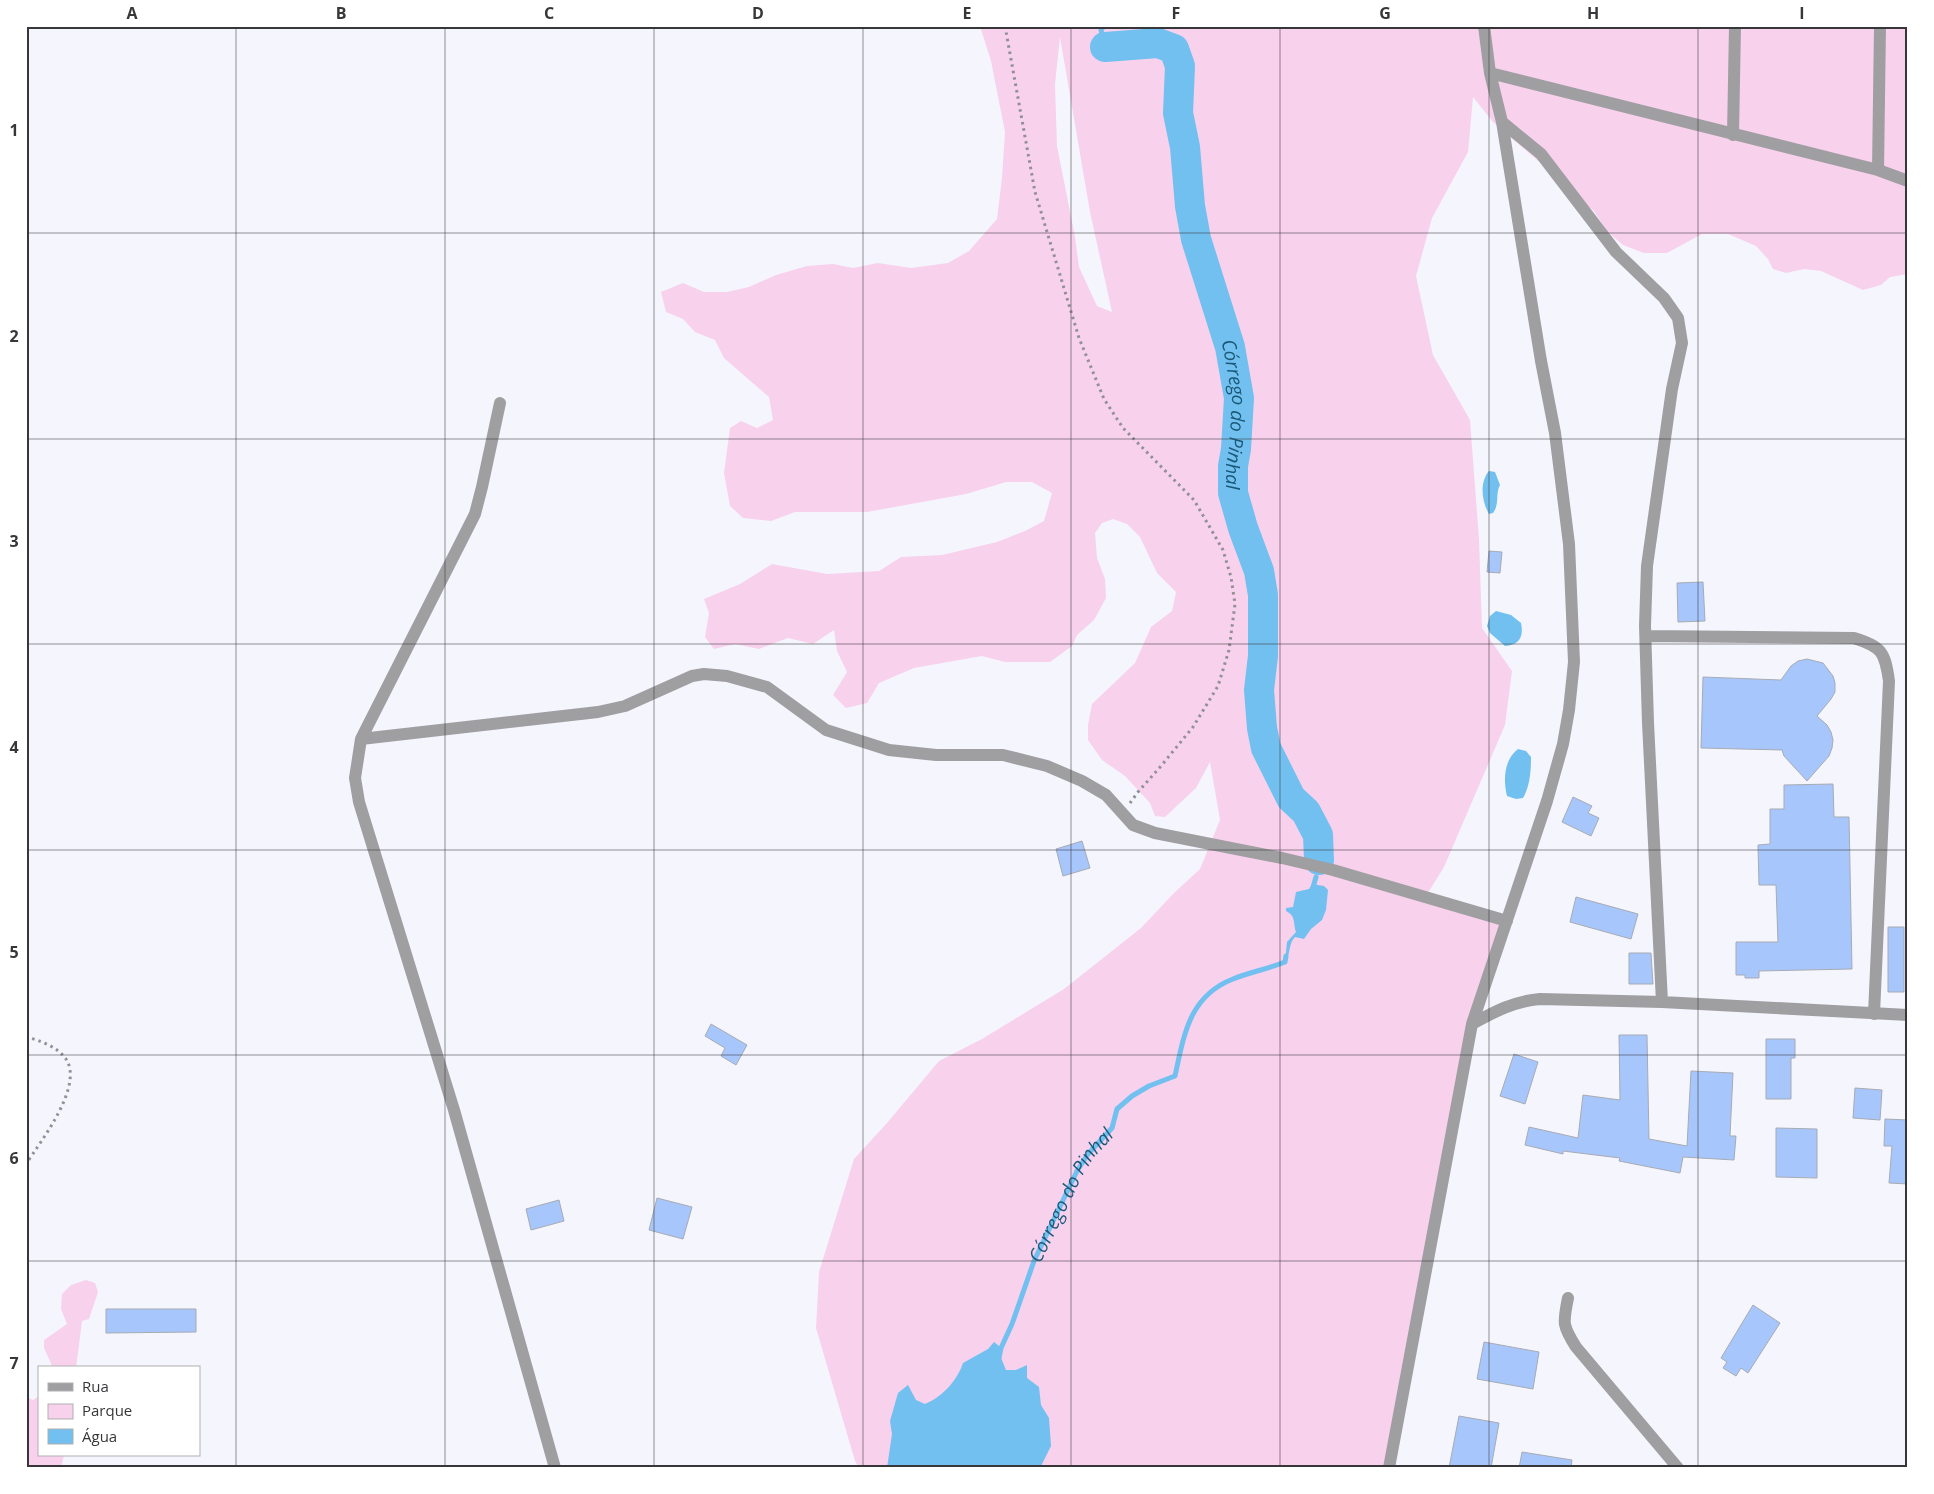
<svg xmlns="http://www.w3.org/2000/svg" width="1934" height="1494" viewBox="0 0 1934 1494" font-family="'Open Sans',sans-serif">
  <rect width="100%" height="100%" fill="#f5f5fe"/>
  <path fill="#f8d1ed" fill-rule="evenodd" d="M980,26H1908V274L1890,277L1881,285L1863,290L1821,271L1804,269L1786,273L1773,269L1768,259L1756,246L1728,234H1702L1667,253H1644L1623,245L1608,232L1593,210L1566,193L1543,165L1493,122L1473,97L1468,152L1432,218L1416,276L1433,355L1470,420L1479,539L1482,628L1512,671L1505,725L1444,867L1423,901L1510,926L1478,1016L1394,1468H859L855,1461L816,1328L819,1272L854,1159L887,1123L939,1061L982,1039L1064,989L1141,928L1174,893L1200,869L1220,820L1210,762L1196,788L1165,817L1155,816L1150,803L1125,776L1102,760L1088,740V725L1092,704L1135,663L1151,627L1172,611L1176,592L1157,573L1140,537L1127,524L1113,519L1102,523L1095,533L1097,558L1105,579L1106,598L1094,620L1077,635L1072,646L1050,662H1005L982,656L914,668L879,683L867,703L846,708L833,695L847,672L837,651L834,630L813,644L788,638L759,649L735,644L714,649L705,637L709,613L704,599L740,584L772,564L827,574L879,571L901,557L942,555L997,542L1025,531L1044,521L1052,493L1032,482H1006L966,494L867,512H795L771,521L743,518L730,506L724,473L730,428L741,421L757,428L773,420L769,397L724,358L715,340L695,332L683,319L666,312L661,292L683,283L704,292H727L749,287L776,275L807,266L833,264L853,268L878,263L911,268L948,263L969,251L997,219L1002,178L1005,132L991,61ZM1060,37L1090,212L1112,312L1097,306L1079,267L1075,237L1057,146L1055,84Z
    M86,1280L95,1283L98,1292L89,1319L82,1321L76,1368H53L44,1348V1340L67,1324L61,1309L62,1294L71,1285Z
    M39,1396V1455H64L61,1468H26V1397L33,1400Z"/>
  <path fill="#71c0ef" d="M1489,471L1495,472L1500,485C1495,494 1500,504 1493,513L1489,514C1482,502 1479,483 1489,471Z
    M1496,611L1511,615L1521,623C1524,637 1519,645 1505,646L1490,633L1487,626L1490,616Z
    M1518,749L1526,751L1531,757C1531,771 1530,786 1523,798L1516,799L1507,796C1503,779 1504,760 1518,749Z
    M1312,884L1324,886L1328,890L1326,910L1322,920L1311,929L1304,939L1295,937C1288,944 1291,954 1285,962L1287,942L1296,932C1293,922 1296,916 1286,911V908L1293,907L1296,892L1309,889Z
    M994,1342L999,1346V1353L1006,1370H1016L1027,1365V1378L1039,1387L1041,1405L1049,1418L1051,1446L1040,1468H887L892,1434L890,1421L898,1393L908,1385L916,1400L925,1404C942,1397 957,1381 963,1363L988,1349Z"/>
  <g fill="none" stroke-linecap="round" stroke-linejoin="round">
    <g stroke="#71c0ef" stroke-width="5">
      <path d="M1104,26L1101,30L1105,47"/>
      <path d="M1312,891L1316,877"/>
      <path id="s1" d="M999,1358L1001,1348L1012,1324L1034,1261L1077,1171L1088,1154L1112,1128L1117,1109L1132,1096L1149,1086L1175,1076C1184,1035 1189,996 1233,979C1250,972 1268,969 1285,962L1286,956"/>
    </g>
    <path stroke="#71c0ef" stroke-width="30" id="s2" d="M1105,47L1158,43L1174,49L1180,66L1178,113L1185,147L1190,206L1196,239L1230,347L1239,398L1236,449L1233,466V493L1243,528L1259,571L1263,595V656L1259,690L1262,728L1266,748L1291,798L1306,812L1318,835L1319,860"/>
  </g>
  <path fill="#a7c6fb" stroke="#a7abb3" d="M1489,551L1502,552L1500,573L1487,572Z
    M1703,582L1705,621L1678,622L1677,583Z
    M1807,659L1823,663L1833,676L1835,683V692L1831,699L1817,716L1827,725L1831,732L1833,740L1832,748L1829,756L1807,781L1784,756L1782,750L1701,748L1703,677L1781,680L1791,666L1798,661Z
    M1833,784L1834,817H1849L1852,969L1759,971V978H1745V975H1736V942H1778L1776,885H1759L1758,845L1770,844V809H1784V785Z
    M1573,797L1592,806L1588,813L1599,818L1591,836L1562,822Z
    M1082,841L1090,868L1063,876L1056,849Z
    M1576,897L1638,914L1631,939L1570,922Z
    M1888,927H1904V992H1888Z
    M1629,953H1651L1653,984H1629Z
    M711,1024L747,1045L736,1065L721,1056L725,1048L705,1036Z
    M1619,1035H1647L1649,1139L1687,1146L1691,1071L1733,1073L1730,1136H1736L1734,1160L1683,1157L1680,1173L1619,1161L1620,1158L1563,1151V1154L1525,1145L1529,1127L1578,1138L1583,1095L1620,1100Z
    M1766,1039H1795V1058H1791V1099H1766Z
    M1514,1054L1538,1062L1525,1104L1500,1096Z
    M1855,1088L1882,1090L1880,1120L1853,1118Z
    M1885,1119L1908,1120V1184L1889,1183L1892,1146H1884Z
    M1776,1128L1817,1129V1178L1776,1177Z
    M657,1198L692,1207L683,1239L649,1230Z
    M559,1200L564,1221L531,1230L526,1209Z
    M1753,1305L1780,1323L1748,1373L1741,1368L1736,1376L1723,1368L1727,1362L1721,1358Z
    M106,1309H196V1332L106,1333Z
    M1484,1342L1539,1352L1533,1389L1477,1379Z
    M1459,1416L1499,1423L1491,1468H1449Z
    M1522,1452L1572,1460L1571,1468H1519Z"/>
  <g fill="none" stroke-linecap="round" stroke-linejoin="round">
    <path stroke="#909096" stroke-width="3" stroke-dasharray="2.5 4" stroke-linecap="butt" d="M1005,26L1035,192L1079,338L1104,399L1123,428L1194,500L1223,550L1231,577L1235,604L1229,650L1218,686L1193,727L1161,766L1138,792L1130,803
      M26,1037C39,1040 58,1047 66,1059C84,1086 41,1141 26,1164"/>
    <path stroke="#9f9ea1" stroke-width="12" d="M1490,73L1878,170L1908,181
      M1502,122L1541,154L1616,252L1664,298L1678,318L1682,343L1672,389L1647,566L1645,626L1648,723L1662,1002
      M1733,135L1735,26
      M1878,170L1880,26
      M500,403L482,487L475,514L361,739L355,778L359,802L454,1110L555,1468
      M1646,636L1854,638C1882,647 1885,652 1889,681L1874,1014
      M361,739L598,712L625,706L692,676L704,674L727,676L767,687L826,730L889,750L936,755H1003L1047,766L1082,781L1106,795L1133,825L1155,833L1282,858L1333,870L1507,921
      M1472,1024C1494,1012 1514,1001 1540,999L1662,1002L1908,1015
      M1568,1298C1563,1323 1562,1325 1576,1347L1678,1468
      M1389,1468L1472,1024L1547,801L1563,744L1569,710L1574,662L1569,544L1555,433L1541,361L1502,122L1490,73L1484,26"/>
  </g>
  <path fill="none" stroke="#37373a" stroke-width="1" stroke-opacity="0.55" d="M236,26V1468M445,26V1468M654,26V1468M863,26V1468M1071,26V1468M1280,26V1468M1489,26V1468M1698,26V1468M26,233H1908M26,439H1908M26,644H1908M26,850H1908M26,1055H1908M26,1261H1908"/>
  <g text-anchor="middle" stroke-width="4.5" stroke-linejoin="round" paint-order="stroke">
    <g font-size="19" font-style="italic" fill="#1c5878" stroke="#fff">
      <text dy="7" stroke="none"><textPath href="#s2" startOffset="444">Córrego do Pinhal</textPath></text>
      <text dy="7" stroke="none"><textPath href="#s1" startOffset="179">Córrego do Pinhal</textPath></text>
    </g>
  </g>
  <rect width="1934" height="1494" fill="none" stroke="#ffffff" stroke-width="55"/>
  <rect x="38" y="1366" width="162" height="90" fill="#ffffff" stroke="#afafb0"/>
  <rect x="48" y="1383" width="25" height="8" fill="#9f9ea1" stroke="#afafb0"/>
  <text x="82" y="1392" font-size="15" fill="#37373a">Rua</text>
  <rect x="48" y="1404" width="25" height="15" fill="#f8d1ed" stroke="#afafb0"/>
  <text x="82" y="1416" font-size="15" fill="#37373a">Parque</text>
  <rect x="48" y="1429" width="25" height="15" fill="#71c0ef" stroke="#afafb0"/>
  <text x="82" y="1442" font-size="15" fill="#37373a">Água</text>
  <rect x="28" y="28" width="1878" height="1438" fill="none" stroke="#37373a" stroke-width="2"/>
  <g font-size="16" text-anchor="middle" font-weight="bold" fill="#37373a">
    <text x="132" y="19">A</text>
    <text x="341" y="19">B</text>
    <text x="549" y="19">C</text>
    <text x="758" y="19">D</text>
    <text x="967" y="19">E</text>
    <text x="1176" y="19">F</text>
    <text x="1385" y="19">G</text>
    <text x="1593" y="19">H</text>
    <text x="1802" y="19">I</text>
    <text x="14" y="136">1</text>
    <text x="14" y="342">2</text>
    <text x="14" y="547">3</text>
    <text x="14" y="753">4</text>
    <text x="14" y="958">5</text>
    <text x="14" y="1164">6</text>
    <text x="14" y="1369">7</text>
  </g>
</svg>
